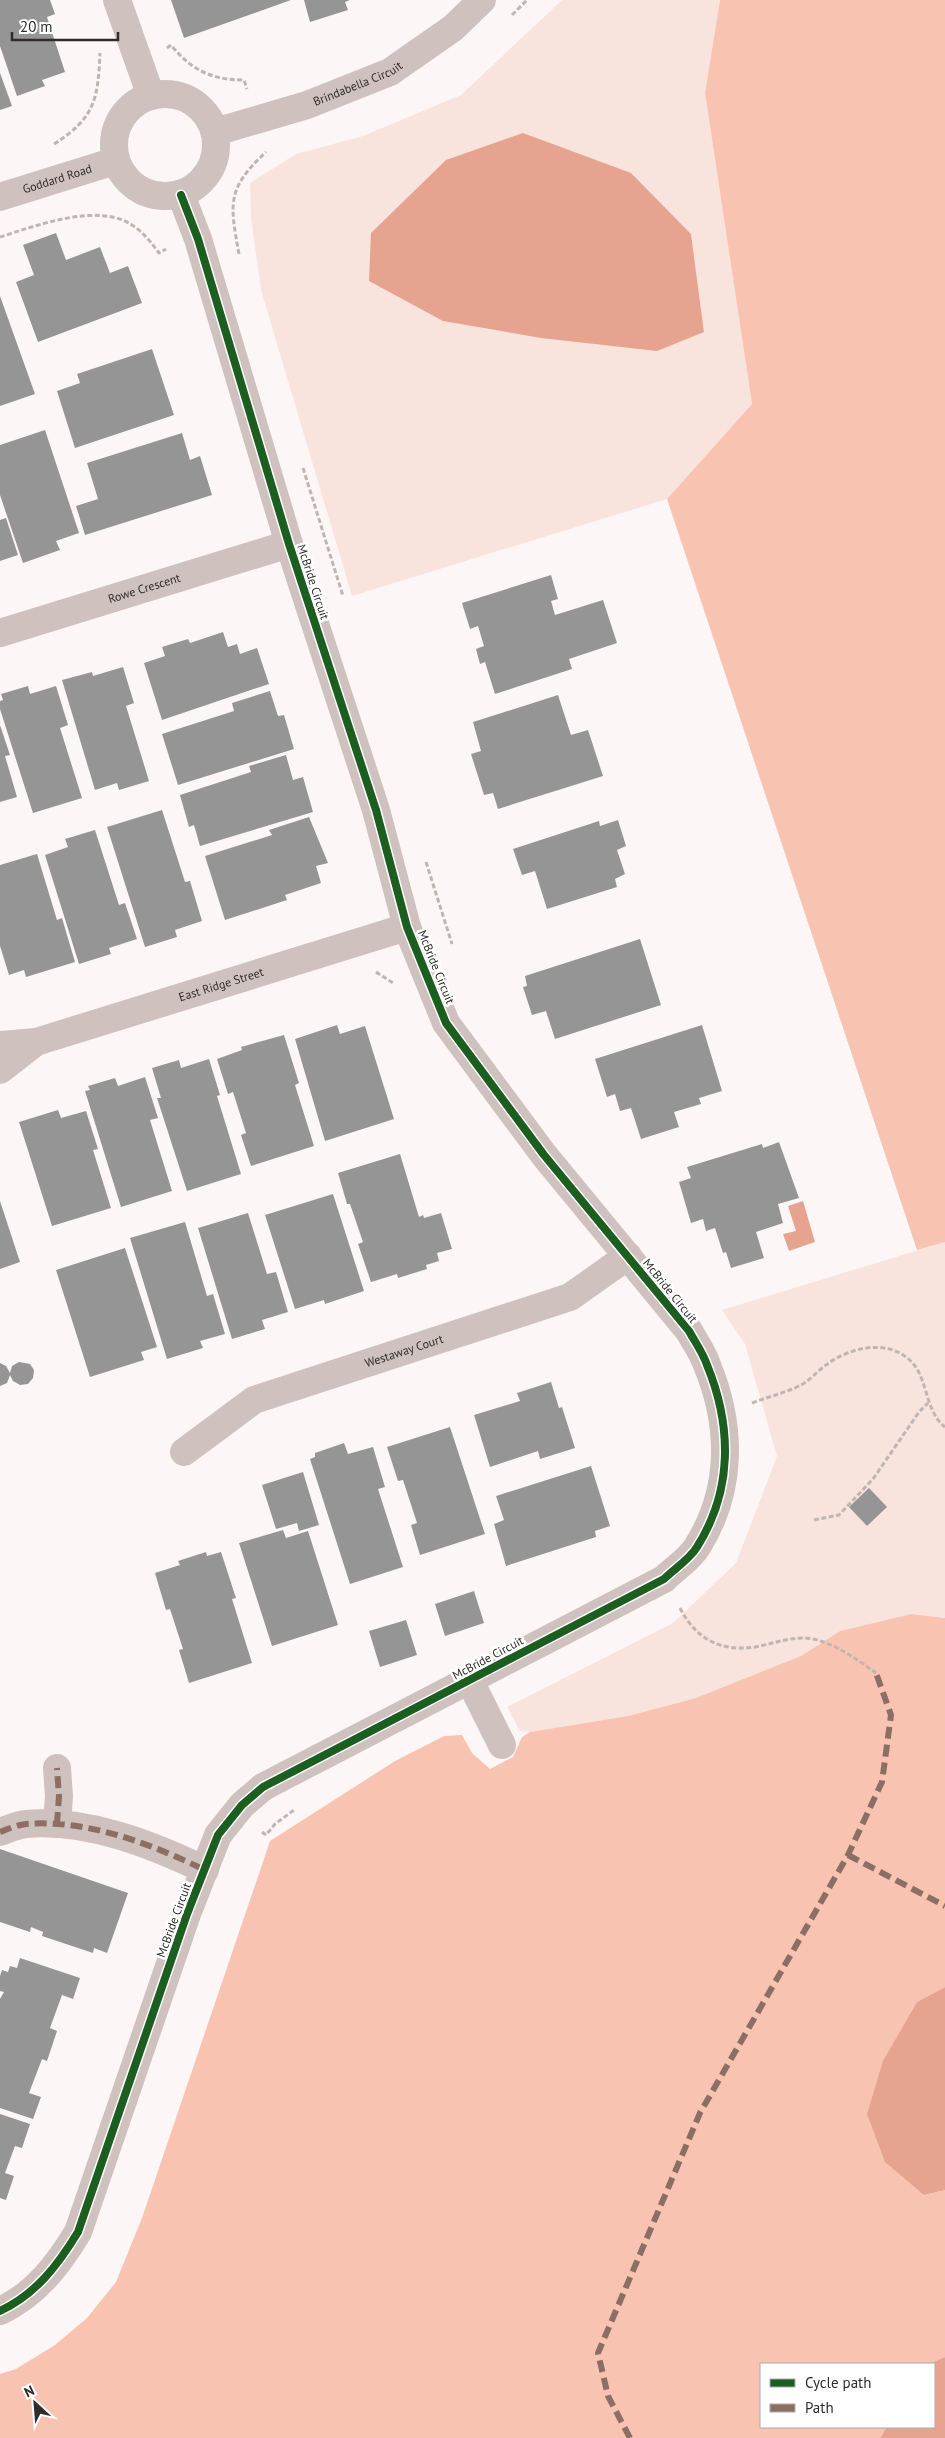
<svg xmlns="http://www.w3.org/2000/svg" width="945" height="2438" viewBox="0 0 945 2438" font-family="'PT Sans',sans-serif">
  <rect width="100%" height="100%" fill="#fcf7f6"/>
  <path fill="#f9e3dd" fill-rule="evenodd" d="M562,0H720L705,93L752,404L667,499L352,596L261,290L251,218L250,183L296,154L363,136L461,95ZM631,173L691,234L704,332Z
    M945,1242V1618L911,1614L840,1631L801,1656L696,1698L628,1716L530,1732L520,1731L507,1707L673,1623L736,1563L777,1456L745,1344L722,1310Z"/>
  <path fill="#f9c3b2" d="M720,0H945V1242L917,1250L667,499L752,404L705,93Z
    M911,1614L945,1618V1987L917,2002L924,2195L945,2190V2357L928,2364H761V2427H887L880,2438H0V2374L16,2369L55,2345L87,2318L116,2282L142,2218L270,1841L395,1761L444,1736L462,1735L472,1753L490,1769L513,1757L522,1737L530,1732L628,1716L696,1698L801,1656L840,1631Z"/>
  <path fill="#e6a490" d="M523,133L631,173L691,234L704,332L657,351L541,338L443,321L369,281L371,233L446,160Z
    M803,1201L815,1242L789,1251L783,1234L796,1231L788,1206Z
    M945,1987V2190L924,2195L885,2162L867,2114L883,2061L917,2002Z
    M945,2357V2438H880L887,2427H934V2364H928Z"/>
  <path fill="#969595" d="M0,0H50L55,14L47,17L65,72L42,80L45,86L17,96L0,46Z
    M171,0H291L184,38Z
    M304,0H350L345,2L348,10L310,22Z
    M0,73L12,106L0,110Z
    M56,233L66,260L100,247L110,273L128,266L142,303L38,342L16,282L34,275L23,245Z
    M0,296L35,394L0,406Z
    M152,349L174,415L75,448L57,391L80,383L77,374Z
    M45,430L79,533L56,541L60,550L23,563L0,495V445Z
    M182,433L190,460L200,456L212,495L85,535L76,506L98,499L87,463Z
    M6,518L18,555L0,561V520Z
    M551,575L558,599L551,601L555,615L603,600L617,643L569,659L572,669L495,694L485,662L480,664L476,649L484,646L478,626L470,629L462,603Z
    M223,632L228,647L237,644L240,654L257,648L269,684L162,720L144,663L165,656L162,647L188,639L190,643Z
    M123,667L134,703L126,706L149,781L119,790L117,783L95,790L62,680L92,672L93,676Z
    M28,686L30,694L56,686L68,725L60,728L82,798L33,813L0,709V701L3,700L1,694Z
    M270,691L278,716L284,715L294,749L178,785L162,734L234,711L232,703Z
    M558,695L571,735L588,730L603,776L498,809L493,793L484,795L471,754L481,751L473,722Z
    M0,725L10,755L5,756L17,797L0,802Z
    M286,755L293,780L303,777L313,812L200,846L194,825L189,827L180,795L251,772L249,766Z
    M162,810L185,882L190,881L202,921L175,930L177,937L145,947L107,827Z
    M309,817L328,863L316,866L321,883L285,895L287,900L225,920L205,856L272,835L269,830Z
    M618,820L626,846L617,850L625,874L615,879L617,887L547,909L535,871L522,875L513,849L599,821L600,826Z
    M95,830L119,905L125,903L137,939L109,948L111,954L79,964L45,855L68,847L65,839Z
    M37,854L57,920L62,918L75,962L26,977L24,970L9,975L0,946V865Z
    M640,939L661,1005L555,1039L546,1011L532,1015L523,987L527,986L525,976Z
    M337,1025L340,1034L365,1026L394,1119L325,1141L295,1039Z
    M702,1025L722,1091L699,1098L701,1104L674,1112L679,1127L641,1139L631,1108L620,1111L615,1094L607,1097L595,1059Z
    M284,1035L299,1083L295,1085L314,1146L251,1166L241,1135L246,1133L233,1092L228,1094L217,1059L242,1050L241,1047Z
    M209,1059L220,1095L217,1096L241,1174L187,1191L157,1098H161L152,1068L179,1060L181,1068Z
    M145,1077L158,1118L150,1120L172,1191L121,1207L85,1091L90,1090L88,1086L115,1078L118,1086Z
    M58,1110L61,1118L86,1111L98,1149L93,1150L111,1208L52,1226L19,1122Z
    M779,1142L799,1198L778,1204L783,1223L756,1232L764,1258L731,1268L726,1252L723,1253L715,1228L706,1231L703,1219L691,1223L679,1182L691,1178L687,1167L762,1144L763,1148Z
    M400,1154L419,1217L423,1215L424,1218L441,1213L452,1249L437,1253L439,1261L426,1265L427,1269L398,1278L397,1274L371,1282L358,1244L363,1242L350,1204H347L338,1173Z
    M333,1194L364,1291L325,1304L324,1300L295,1309L265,1215Z
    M0,1201L20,1262L0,1269Z
    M248,1213L267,1274L276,1272L288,1312L262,1320L265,1329L232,1339L198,1228Z
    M185,1222L207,1296L213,1294L225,1334L200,1341L203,1348L167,1359L130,1238Z
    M125,1248L157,1347L141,1352L144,1360L90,1377L56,1270Z
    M19,1362L30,1364L34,1370L33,1378L28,1384L20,1385L13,1381L10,1375L7,1383L0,1386V1363L6,1366L10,1373L12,1366Z
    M551,1382L559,1408L562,1407L575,1448L540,1459L538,1451L490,1467L474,1415L520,1401L517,1393Z
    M450,1427L485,1534L420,1555L411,1525L417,1523L403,1480L398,1481L387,1447Z
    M344,1443L348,1454L373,1447L385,1487L378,1489L403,1567L350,1584L310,1459L315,1457V1453Z
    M591,1466L610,1526L595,1531L596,1537L506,1566L494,1524L504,1520L496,1496Z
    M303,1472L319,1525L299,1531L297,1523L276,1529L262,1485Z
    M869,1488L887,1507L867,1526L849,1507Z
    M283,1530L286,1538L308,1531L338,1625L272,1646L239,1543Z
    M206,1552L207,1556L221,1552L236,1598L232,1599L252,1663L189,1683L179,1650L183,1649L170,1609L166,1610L155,1573L180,1565L178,1561Z
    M474,1591L484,1623L445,1636L435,1604Z
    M406,1620L417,1655L380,1667L369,1631Z
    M0,1849L128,1893L107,1953L94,1948L93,1953L42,1936L43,1932L31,1927L30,1932L0,1922Z
    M20,1958L80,1978L73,1999L62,1995L50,2028L57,2031L47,2061L42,2059L29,2093L41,2097L33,2119L0,2108V1999L4,1992L0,1991V1976L2,1970L8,1972L10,1966L17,1968Z
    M0,2114L30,2124L22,2148L15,2146L5,2173L14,2176L6,2200L0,2198Z"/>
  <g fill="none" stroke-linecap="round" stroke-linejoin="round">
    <path stroke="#bfb6b3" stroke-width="3" stroke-dasharray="5 2.5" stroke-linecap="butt" d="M512,15L527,0
      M167,48L171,45C191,70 212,80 244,80L247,89
      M54,144C95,118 98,99 100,53
      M0,237C35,226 98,202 132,225C143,232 151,242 159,253L166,249
      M239,254C230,204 226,189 266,152
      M303,468L343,596
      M426,862L452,944
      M376,972L393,983
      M752,1403C768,1397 784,1393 799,1386C809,1382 817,1371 826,1365C851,1346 893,1337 915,1366C928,1384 926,1412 945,1427
      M814,1520L839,1515L873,1479L919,1412L928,1403
      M680,1608C696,1639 720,1652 755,1647C772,1644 786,1638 804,1638C830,1639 856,1659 876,1673
      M262,1832L266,1835L275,1824L294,1810"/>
    <g stroke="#cfc1be" stroke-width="28">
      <path d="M117,0L151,96"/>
      <circle cx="165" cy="145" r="51"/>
      <path id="s1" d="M215,132L307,105L390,72L453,28L482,0"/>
      <path id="s2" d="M0,197L115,161"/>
      <path id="s3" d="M0,633L289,544"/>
      <path id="s4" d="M0,1045L36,1042L407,927"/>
      <path d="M0,1070L36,1042"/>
      <path id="s5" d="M184,1452L254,1400L570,1297L628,1256"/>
      <path d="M470,1681L502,1745"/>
      <path d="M57,1824L59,1796L57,1768"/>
      <path d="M0,1832C8,1829 17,1825 26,1824C87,1819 151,1844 205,1870"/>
      <path d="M0,2311C36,2294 58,2265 78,2232L187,1914L218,1835L242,1805L263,1787L664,1579C674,1569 690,1559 697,1547C733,1490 732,1426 707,1365C703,1353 695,1342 689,1331L544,1155L446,1023L407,927L376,810L289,544L198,239L181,195"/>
    </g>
    <path stroke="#8d6e63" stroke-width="6" stroke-dasharray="12 6" stroke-linecap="butt" d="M57,1824L59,1796L57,1768
      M0,1832C8,1829 17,1825 26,1824C87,1819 151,1844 205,1870
      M848,1855L945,1906
      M630,2438L608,2396L598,2353L700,2113L848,1855L882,1782L891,1715L876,1673"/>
    <g stroke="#fff" stroke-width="11">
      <path id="cycleway" d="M0,2311C36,2294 58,2265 78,2232L187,1914L218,1835L242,1805L263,1787L664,1579C674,1569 690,1559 697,1547C733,1490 732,1426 707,1365C703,1353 695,1342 689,1331L544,1155L446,1023L407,927L376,810L289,544L198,239L181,195"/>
    </g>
    <use href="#cycleway" stroke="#1b5e20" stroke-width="8"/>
  </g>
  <g text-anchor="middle" stroke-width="5" stroke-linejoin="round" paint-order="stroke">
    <g font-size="12" fill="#2f2c2b" stroke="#fff">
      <text dy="4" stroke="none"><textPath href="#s1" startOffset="151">Brindabella Circuit</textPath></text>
      <text dy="4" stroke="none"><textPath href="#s2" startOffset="60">Goddard Road</textPath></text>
      <text transform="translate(313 582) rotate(72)" y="4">McBride Circuit</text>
      <text dy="4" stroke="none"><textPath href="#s3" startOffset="151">Rowe Crescent</textPath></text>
      <text transform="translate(436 967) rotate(68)" y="4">McBride Circuit</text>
      <text dy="4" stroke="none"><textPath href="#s4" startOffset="230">East Ridge Street</textPath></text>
      <text transform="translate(670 1291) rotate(51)" y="4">McBride Circuit</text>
      <text dy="4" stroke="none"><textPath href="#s5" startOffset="245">Westaway Court</textPath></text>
      <text transform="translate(488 1658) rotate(-28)" y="4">McBride Circuit</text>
      <text transform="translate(174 1920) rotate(-70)" y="4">McBride Circuit</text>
    </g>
  </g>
  <rect x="760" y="2363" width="175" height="65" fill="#ffffff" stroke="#acabaa"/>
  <rect x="770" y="2379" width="25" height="8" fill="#1b5e20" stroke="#acabaa"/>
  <text x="805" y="2388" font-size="15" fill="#2f2c2b">Cycle path</text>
  <rect x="770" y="2404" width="25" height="8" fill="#8d6e63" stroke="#acabaa"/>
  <text x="805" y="2413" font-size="15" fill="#2f2c2b">Path</text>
  <g transform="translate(35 2403) rotate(334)" stroke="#ffffff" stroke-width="4" paint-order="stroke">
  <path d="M0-4L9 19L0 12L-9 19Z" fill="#2f2c2b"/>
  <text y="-8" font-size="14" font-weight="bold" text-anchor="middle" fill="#2f2c2b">N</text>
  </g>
  <path d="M12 32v8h106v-8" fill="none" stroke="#2f2c2b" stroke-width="2.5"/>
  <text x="20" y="32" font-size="15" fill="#2f2c2b" stroke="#ffffff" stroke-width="4" paint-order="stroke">20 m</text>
</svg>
